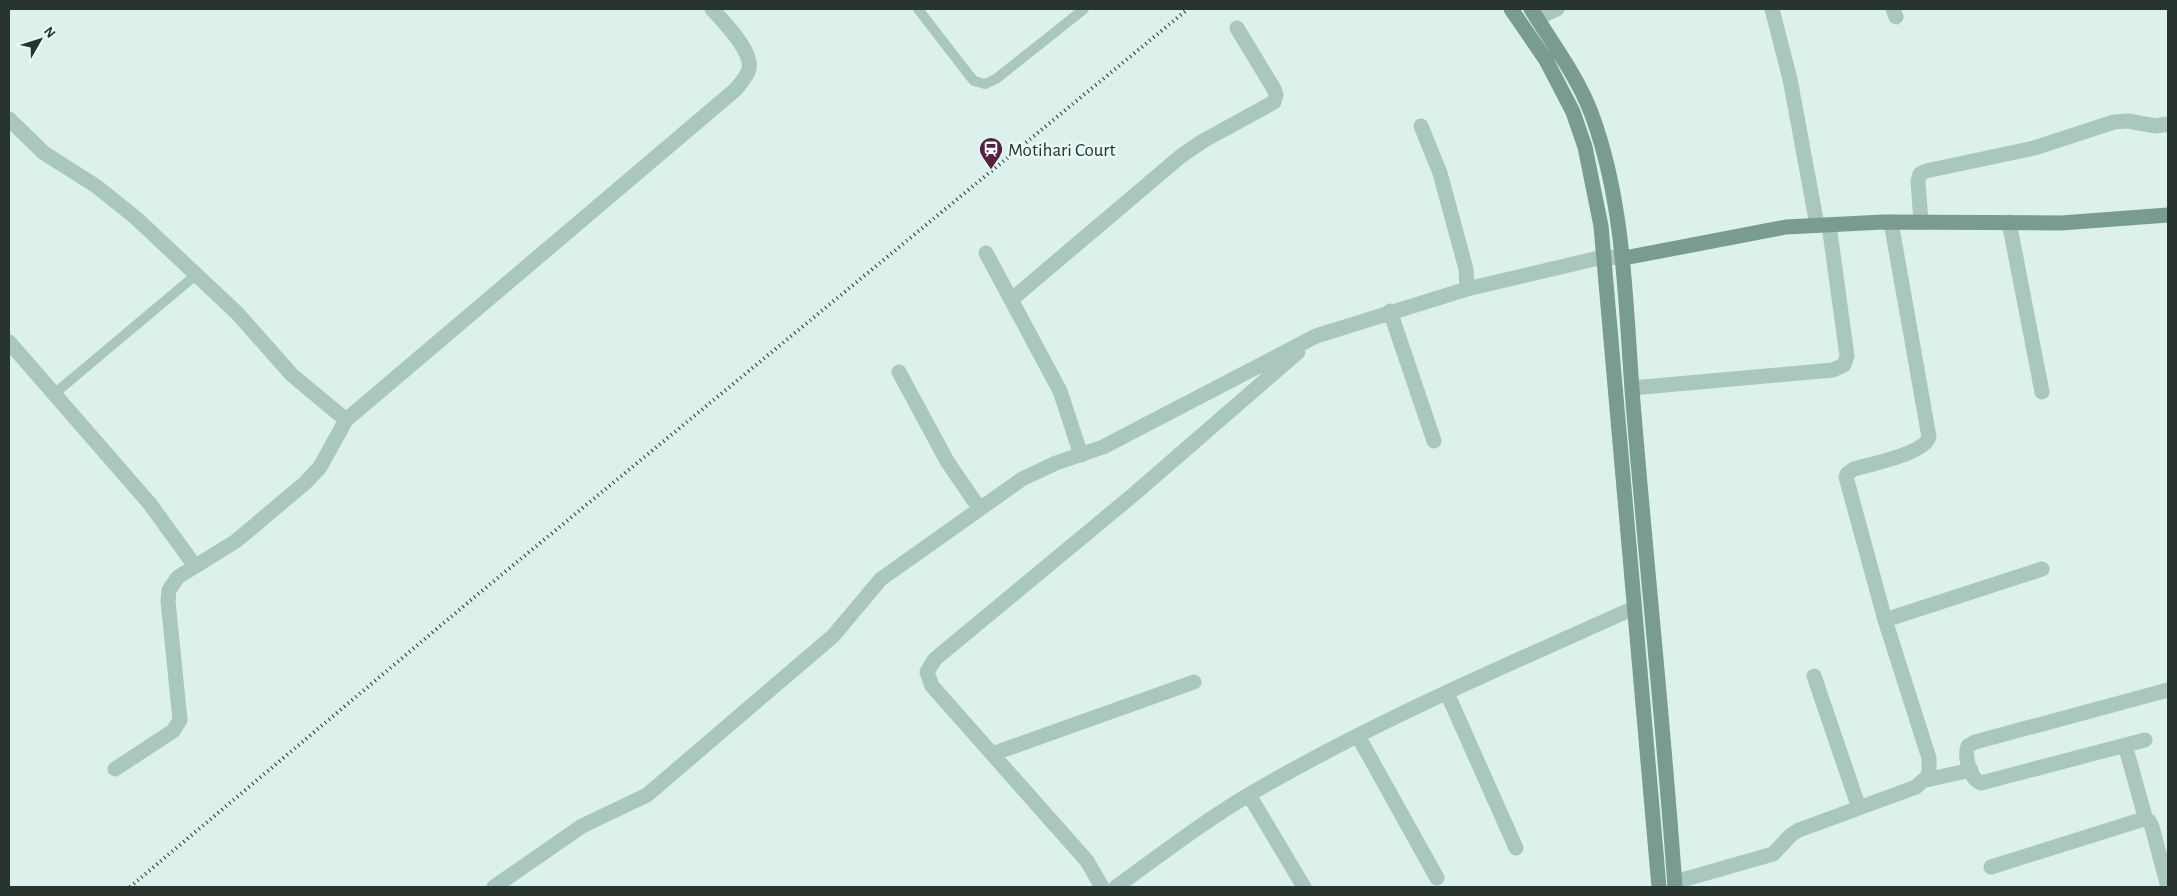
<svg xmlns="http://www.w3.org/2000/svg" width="2177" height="896" viewBox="0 0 2177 896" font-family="'Alegreya Sans',sans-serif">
  <rect width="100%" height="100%" fill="#dcf0ec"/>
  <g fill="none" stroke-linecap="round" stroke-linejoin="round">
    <path stroke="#a9c7bf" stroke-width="10" d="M918,9L969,75L974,81L985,84L996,79L1084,9
      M54,394L197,274"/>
    <path stroke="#a9c7bf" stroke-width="15" d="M1772,9L1790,79L1817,225
      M1893,9L1896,17
      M1537,18L1557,9
      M9,119L44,153L96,186L136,218L237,313L292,375L346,420L735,90C740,84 747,77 749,69C753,51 724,22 712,9
      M1421,126L1440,173L1466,269L1467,289
      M1921,222L1918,181L1920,174L1926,171L2034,148L2114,122L2128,121L2156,126L2168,124
      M2009,222L2042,392
      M986,253L1060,391L1081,455
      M1011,300L1181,156L1203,141L1274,102L1276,95L1274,89L1237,28
      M1390,311L1434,441
      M9,342L150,504L195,566
      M899,372L947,461L979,508
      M1632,388L1833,370L1844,365L1847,356L1829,225
      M1885,620L2042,569
      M1814,676L1859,808
      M1447,693L1516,848
      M1358,736L1437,878
      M2145,740L1981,783C1970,779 1964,756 1968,746L1975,742L2168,690
      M2125,745L2146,820
      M992,754L1194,682
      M115,769L173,731L180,720L168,601L169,590L178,577L236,541L305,483L320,467L346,420
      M1926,780L1971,770
      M1249,795L1304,887
      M1991,867L2144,819L2149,821L2152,827L2168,887
      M1675,882L1773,854L1791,835L1799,830L1916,787L1929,775V758L1885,620L1846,477L1847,474L1854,469C1871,464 1924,454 1929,437L1891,222
      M494,887L582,826L647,795L833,636L881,579L1022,479L1056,463L1103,447L1316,336L1467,289L1603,257L1624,258
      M1102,887L1087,861L932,686L927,672L935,659L1133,495L1298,352
      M1116,887C1160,855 1203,822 1250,794C1373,722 1505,666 1634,608"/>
    <path stroke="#7a9b8f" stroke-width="15" d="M1511,9L1546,60L1573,112L1585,147L1601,226L1659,887
      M1531,9C1552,43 1578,77 1592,115C1627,211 1625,313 1634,414C1647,572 1664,729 1675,887
      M1624,258L1786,227L1883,222L2061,223L2168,215"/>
    <path stroke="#28352f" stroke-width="4" stroke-dasharray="1 4" stroke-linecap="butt" d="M130,887L477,595L1188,9"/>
  </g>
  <defs>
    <g id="station-pin" transform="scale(1.25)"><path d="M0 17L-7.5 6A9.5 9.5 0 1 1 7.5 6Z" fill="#532142" stroke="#e8f8f5"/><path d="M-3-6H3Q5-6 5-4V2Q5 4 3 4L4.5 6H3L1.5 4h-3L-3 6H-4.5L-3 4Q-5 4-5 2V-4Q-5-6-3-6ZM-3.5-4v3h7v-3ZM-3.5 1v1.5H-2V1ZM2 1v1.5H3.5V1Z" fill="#fff"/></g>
  </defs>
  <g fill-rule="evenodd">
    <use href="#station-pin" x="991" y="149"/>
  </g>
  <g text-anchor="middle" stroke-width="5" stroke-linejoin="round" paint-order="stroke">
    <g font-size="19" fill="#28352f" stroke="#e8f8f5" text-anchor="start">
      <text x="1008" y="156">Motihari Court</text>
    </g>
  </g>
  <rect width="2177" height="896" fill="none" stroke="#28352f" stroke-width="20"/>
  <g transform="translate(40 40) rotate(51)" stroke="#e8f8f5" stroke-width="4" paint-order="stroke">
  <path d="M0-4L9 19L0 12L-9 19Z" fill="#28352f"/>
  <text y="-8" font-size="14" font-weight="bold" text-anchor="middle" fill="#28352f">N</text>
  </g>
</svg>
